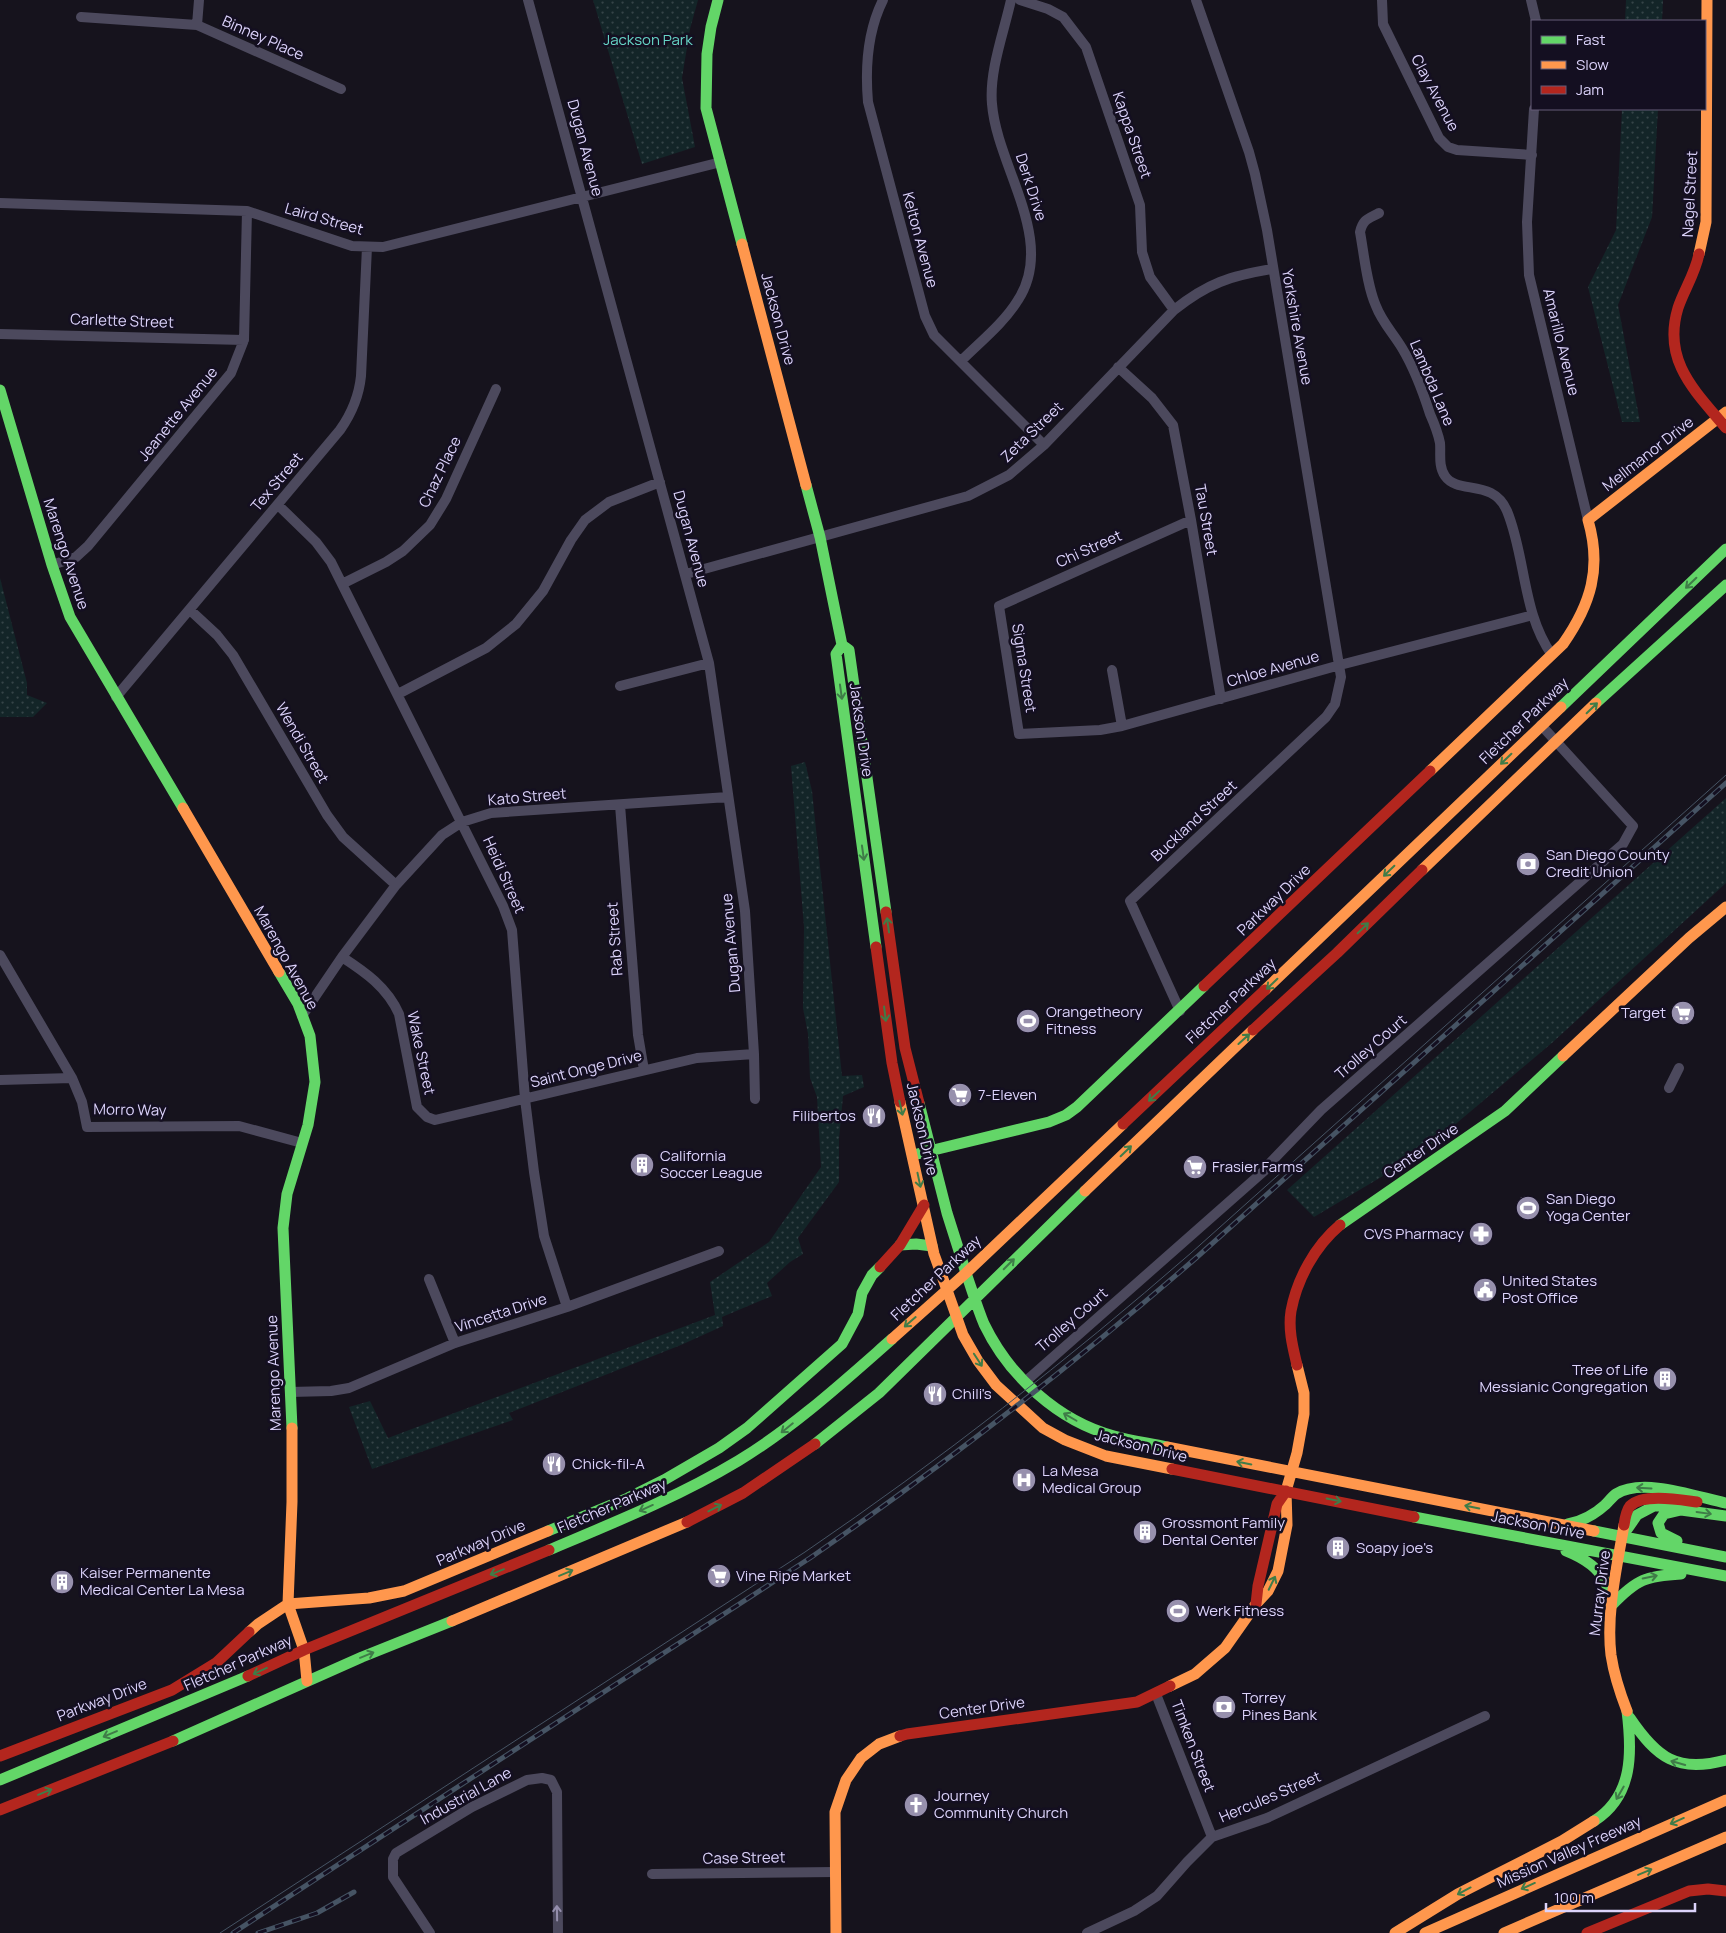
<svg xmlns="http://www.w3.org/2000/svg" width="1726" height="1933" viewBox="0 0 1726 1933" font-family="Manrope,sans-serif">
  <defs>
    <pattern id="green-dots" width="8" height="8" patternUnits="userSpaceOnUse" patternTransform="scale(1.25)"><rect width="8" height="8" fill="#132528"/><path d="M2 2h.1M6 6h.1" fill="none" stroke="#354448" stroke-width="1.8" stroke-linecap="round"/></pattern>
  </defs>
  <rect width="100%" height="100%" fill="#16131d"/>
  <path fill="url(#green-dots)" d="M593,0H698L690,29L682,78L695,147L642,164Z
    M1626,0H1663L1662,21H1625Z
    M1622,109H1658L1652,217L1618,305L1640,422H1622L1588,287L1616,230Z
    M0,578L27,683V695L47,703L33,717H0Z
    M805,762L812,791L842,1076L862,1075L864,1087L843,1096L839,1139V1182L798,1238L803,1254L790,1262L767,1283L772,1296L722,1317L723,1326L681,1345L509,1413L513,1420L372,1469L349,1407L370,1401L388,1438L715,1315L710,1282L769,1242L821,1167L817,1097L810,1078L808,1034L803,1008L804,927L791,766Z
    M1726,798V883L1553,1042L1420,1154L1314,1217L1287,1190Z"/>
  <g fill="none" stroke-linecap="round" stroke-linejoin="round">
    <path stroke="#4c495d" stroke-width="10" d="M528,0L709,663L745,911L754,1054L755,1099
      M883,0C867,32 865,67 868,102L925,316L934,335L1044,445
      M1020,0L1048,9L1063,17L1086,47L1140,205L1142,252L1150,277L1174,310
      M1382,0L1383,24L1439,138L1448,147L1457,150L1532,155
      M1531,0L1536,21
      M81,17L197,25L341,89
      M197,25L199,0
      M1534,109L1527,222L1529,275L1588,520
      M0,203L247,211L352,246L383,247L721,162
      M1379,213C1368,219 1363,219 1360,232C1364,254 1367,286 1376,306C1382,322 1393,333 1402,348C1414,368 1423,392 1430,414C1434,423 1438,433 1440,443C1441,453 1438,466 1445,476C1458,495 1493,478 1507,511C1526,557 1522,613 1552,655
      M0,334L244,340
      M961,361C980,342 1004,323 1018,300C1057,240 997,167 992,104C989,71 1004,32 1011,0
      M1118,367L1152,398L1173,425L1191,520L1221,699
      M278,505L316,542L331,562L503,906L512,930L525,1099L534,1172L544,1236L567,1307
      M1191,520L999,606L1019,734L1100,730L1122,726L1340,665L1533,615
      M52,565L76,557L88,546L231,373L244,340L247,211
      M686,574L968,496L1009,475L1044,445L1174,310C1208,283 1230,276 1272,269
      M342,584L386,562L403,551L430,525L446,499L496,389
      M190,610L217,635L233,655L327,815L343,837L396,885
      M1112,670L1122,726
      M620,686L709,663
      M398,694L486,648L516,624L543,591L571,540L585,520L609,502L660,482
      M116,697L340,430C352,413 359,396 361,376L367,247
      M620,805L638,1035L644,1070
      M0,955L72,1078L82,1102L87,1127L239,1126L302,1143
      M342,957C365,972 387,987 399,1014L417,1107L427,1117L435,1120L697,1058L754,1054
      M1180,1011L1130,901L1326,717L1335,704L1341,677L1267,230L1255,174L1249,152L1196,0
      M302,1016L342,957L396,885L442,835L462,822L491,813L728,797
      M0,1080L72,1078
      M1669,1088L1679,1068
      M429,1279L455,1343
      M1026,1381L1264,1171L1270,1163L1321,1110L1623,844L1633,826L1541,725
      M290,1392L331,1391L349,1388L455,1343L567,1307L719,1251
      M1156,1694L1212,1837
      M652,1874L836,1872
      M430,1933L393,1877V1859L396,1853L472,1807L527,1780L542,1778L551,1780L557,1792L558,1933
      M1087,1933L1134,1911L1157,1896L1187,1862L1212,1837L1267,1818L1485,1716"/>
    <path stroke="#63d668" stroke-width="11" d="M718,0L711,27L707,54L706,108L742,244
      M0,390L52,565L70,617L183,808
      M806,485L820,537L842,645L836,654L876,947
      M842,645L849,650L886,912
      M1596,703L1726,585
      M1561,707L1726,549
      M279,972L298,1004L310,1036L315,1082L308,1125L287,1194L283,1228L292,1428
      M919,1103L947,1213L966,1273
      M913,1155L1049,1122L1066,1115L1077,1107L1204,986
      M1340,1225L1505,1111L1563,1056
      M900,1245L916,1244L932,1246
      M966,1273C972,1290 977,1307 984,1324C1009,1376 1058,1421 1114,1436C1131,1441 1149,1443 1167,1447
      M815,1444L879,1393L1085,1191
      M1414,1517L1726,1576
      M1568,1524C1583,1521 1594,1515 1605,1505C1609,1501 1612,1497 1616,1494C1643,1477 1697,1497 1726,1503
      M548,1531L628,1498L664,1480L719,1448L747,1428L842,1344L858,1314L862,1293L872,1275L880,1267
      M1594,1531L1726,1557
      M1626,1531L1637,1515L1654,1506H1670L1681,1510L1726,1516
      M1677,1541L1661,1533L1658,1523L1664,1514L1681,1510
      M549,1550C613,1523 678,1497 738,1461C794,1427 843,1382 892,1339
      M1566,1551C1581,1557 1598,1566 1605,1582C1609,1589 1610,1598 1612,1605C1637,1579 1646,1576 1681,1574
      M1630,1718C1657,1758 1677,1773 1726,1760
      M173,1741L362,1657L452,1621
      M0,1780L248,1676
      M1594,1821C1634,1796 1632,1751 1627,1711"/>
    <path stroke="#ff974d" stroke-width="11" d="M742,244L806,485
      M1699,254L1706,222L1707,0
      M1430,771L1563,644C1591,604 1602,568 1588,520L1726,412
      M183,808L279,972
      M1422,870L1596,703
      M1265,990L1561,707
      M1563,1056L1689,938L1726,907
      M900,1102L934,1254L947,1290
      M1085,1191L1253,1030
      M947,1290L963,1335L978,1361L996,1385L1043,1428L1065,1440L1106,1456L1172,1469
      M892,1339L966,1273L1123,1124
      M292,1428V1502L288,1604L304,1650L307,1681
      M1167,1447L1594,1531
      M1624,1525C1617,1567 1606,1613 1611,1655C1614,1675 1620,1693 1627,1711
      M452,1621L687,1522
      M249,1632L258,1624L288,1604L369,1598L404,1591L548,1531
      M1170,1686L1195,1674L1225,1648L1256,1604L1268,1591L1278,1571L1287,1525L1286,1491L1297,1453L1304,1414V1393L1297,1365
      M836,1933L835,1812L846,1780L861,1758L879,1744L900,1736
      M1395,1933L1458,1894L1562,1841L1594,1821
      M1425,1933L1726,1800
      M1504,1933L1726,1837"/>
    <path stroke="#b3261e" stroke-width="11" d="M1699,254C1695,274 1684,290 1678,308C1662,361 1695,391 1726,428
      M886,912L905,1048L919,1103
      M876,947L892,1063L900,1102
      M1204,986L1430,771
      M1253,1030L1337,953L1422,870
      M1123,1124L1265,990
      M880,1267L900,1245L924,1205
      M1297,1365C1293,1348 1288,1330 1291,1311C1297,1279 1315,1246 1340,1225
      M1172,1469L1414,1517
      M687,1522L743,1493L815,1444
      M1624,1525C1625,1518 1626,1511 1630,1506C1643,1493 1681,1500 1697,1502
      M1256,1604L1258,1586L1277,1504L1286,1491
      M248,1676L304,1650L549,1550
      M900,1736L907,1734L1137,1702L1170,1686
      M0,1756L172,1690L216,1663L249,1632
      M0,1810L173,1741
      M1587,1933L1689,1891L1708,1889L1726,1891"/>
    <path stroke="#465464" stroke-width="1" d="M220,1933L805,1552C940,1460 1068,1360 1191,1253L1726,775"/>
    <g stroke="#465464" stroke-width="5">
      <path id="rail" d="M233,1933L810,1558C944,1465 1073,1365 1196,1258L1726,783
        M258,1933L317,1913L354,1892"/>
    </g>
    <use href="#rail" stroke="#140f21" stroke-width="3" stroke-dasharray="9" stroke-linecap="butt"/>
  </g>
  <defs><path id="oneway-shaft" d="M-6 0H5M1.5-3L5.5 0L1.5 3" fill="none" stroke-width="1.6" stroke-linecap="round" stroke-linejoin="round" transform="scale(1.25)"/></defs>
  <g stroke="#3f7c48">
    <use href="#oneway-shaft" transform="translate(1691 583) rotate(136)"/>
    <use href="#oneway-shaft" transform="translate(841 692) rotate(82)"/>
    <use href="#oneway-shaft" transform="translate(1592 708) rotate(-44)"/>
    <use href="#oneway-shaft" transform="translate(1506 759) rotate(136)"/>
    <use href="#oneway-shaft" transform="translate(863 853) rotate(82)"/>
    <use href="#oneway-shaft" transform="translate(1389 871) rotate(136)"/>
    <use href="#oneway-shaft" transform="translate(888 925) rotate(-98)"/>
    <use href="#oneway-shaft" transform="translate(1363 928) rotate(-44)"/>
    <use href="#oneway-shaft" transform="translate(1272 984) rotate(136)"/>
    <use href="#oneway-shaft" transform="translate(885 1014) rotate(83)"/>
    <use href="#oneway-shaft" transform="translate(1244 1039) rotate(-42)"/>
    <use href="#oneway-shaft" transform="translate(1154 1096) rotate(137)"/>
    <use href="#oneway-shaft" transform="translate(901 1108) rotate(77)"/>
    <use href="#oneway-shaft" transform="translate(1126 1151) rotate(-44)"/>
    <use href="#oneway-shaft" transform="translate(919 1180) rotate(78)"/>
    <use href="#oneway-shaft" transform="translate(1009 1264) rotate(-45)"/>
    <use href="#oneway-shaft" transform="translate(910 1322) rotate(139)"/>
    <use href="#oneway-shaft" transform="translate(978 1360) rotate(57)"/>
    <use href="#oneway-shaft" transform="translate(1070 1417) rotate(-150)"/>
    <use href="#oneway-shaft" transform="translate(787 1428) rotate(141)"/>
    <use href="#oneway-shaft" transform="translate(1244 1463) rotate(-169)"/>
    <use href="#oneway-shaft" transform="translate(1644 1488) rotate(-177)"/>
    <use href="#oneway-shaft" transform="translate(1334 1500) rotate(11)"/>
    <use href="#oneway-shaft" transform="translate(1472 1507) rotate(-169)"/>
    <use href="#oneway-shaft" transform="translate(646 1508) rotate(156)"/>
    <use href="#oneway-shaft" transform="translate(715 1508) rotate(-27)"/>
    <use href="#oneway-shaft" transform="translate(1704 1513) rotate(8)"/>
    <use href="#oneway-shaft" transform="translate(497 1572) rotate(158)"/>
    <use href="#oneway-shaft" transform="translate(566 1573) rotate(-23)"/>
    <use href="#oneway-shaft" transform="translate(1650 1577) rotate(-12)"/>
    <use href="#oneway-shaft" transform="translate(1272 1583) rotate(-64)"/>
    <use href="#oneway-shaft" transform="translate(367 1655) rotate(-22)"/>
    <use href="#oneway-shaft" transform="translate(260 1671) rotate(155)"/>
    <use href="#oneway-shaft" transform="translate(110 1734) rotate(157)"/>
    <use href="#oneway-shaft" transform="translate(1678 1763) rotate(-164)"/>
    <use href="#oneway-shaft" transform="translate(45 1792) rotate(-22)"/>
    <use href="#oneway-shaft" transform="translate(1620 1793) rotate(120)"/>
    <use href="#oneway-shaft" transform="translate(1677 1821) rotate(156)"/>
    <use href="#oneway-shaft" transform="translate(1645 1872) rotate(-23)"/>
    <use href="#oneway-shaft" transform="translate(1528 1886) rotate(156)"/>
    <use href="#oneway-shaft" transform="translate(1464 1891) rotate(152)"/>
  </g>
  <use stroke="#948eac" href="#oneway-shaft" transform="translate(557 1913) rotate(-91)"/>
  <defs>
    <g id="bank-disc" transform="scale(1.25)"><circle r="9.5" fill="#9790ad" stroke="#140f21"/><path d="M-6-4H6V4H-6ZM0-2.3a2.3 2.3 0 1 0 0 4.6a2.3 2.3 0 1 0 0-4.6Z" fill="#fff"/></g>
    <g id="supermarket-disc" transform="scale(1.25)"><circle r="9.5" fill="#9790ad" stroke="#140f21"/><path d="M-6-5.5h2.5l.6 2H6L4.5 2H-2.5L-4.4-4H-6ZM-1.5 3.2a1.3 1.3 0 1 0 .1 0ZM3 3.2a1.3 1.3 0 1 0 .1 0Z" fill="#fff"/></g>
    <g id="stadium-disc" transform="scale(1.25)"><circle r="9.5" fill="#9790ad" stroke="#140f21"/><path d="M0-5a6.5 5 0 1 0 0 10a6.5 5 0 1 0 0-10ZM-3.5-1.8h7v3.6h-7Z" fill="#fff"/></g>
    <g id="restaurant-disc" transform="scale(1.25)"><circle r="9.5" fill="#9790ad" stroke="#140f21"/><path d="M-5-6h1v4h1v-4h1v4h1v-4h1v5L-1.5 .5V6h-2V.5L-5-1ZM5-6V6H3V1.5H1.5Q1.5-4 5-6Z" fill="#fff"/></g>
    <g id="building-disc" transform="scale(1.25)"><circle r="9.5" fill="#9790ad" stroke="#140f21"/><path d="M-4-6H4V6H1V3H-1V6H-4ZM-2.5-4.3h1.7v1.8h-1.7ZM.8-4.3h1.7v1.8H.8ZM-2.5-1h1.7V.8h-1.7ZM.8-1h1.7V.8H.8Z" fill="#fff"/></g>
    <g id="pharmacy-disc" transform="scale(1.25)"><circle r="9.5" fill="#9790ad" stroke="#140f21"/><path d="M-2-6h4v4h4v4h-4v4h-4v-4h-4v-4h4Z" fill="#fff"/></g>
    <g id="civic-disc" transform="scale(1.25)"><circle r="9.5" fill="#9790ad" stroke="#140f21"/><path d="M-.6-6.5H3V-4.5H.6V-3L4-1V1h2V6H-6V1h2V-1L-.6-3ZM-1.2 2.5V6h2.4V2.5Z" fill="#fff"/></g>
    <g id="hospital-disc" transform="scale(1.25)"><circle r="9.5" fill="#9790ad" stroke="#140f21"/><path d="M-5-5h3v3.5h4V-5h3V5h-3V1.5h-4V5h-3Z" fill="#fff"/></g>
    <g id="church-disc" transform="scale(1.25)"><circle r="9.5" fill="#9790ad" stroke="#140f21"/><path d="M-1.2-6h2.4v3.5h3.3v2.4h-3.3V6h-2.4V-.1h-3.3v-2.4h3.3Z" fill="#fff"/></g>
  </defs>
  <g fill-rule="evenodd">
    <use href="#bank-disc" x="1528" y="864"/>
    <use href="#supermarket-disc" x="1683" y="1013"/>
    <use href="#stadium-disc" x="1028" y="1021"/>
    <use href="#supermarket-disc" x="960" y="1095"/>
    <use href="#restaurant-disc" x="874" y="1116"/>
    <use href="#building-disc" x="642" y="1165"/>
    <use href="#supermarket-disc" x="1195" y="1167"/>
    <use href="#stadium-disc" x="1528" y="1208"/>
    <use href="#pharmacy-disc" x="1481" y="1234"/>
    <use href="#civic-disc" x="1485" y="1290"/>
    <use href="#building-disc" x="1665" y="1379"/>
    <use href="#restaurant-disc" x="935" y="1394"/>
    <use href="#restaurant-disc" x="554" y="1464"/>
    <use href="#hospital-disc" x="1024" y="1480"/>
    <use href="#building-disc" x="1145" y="1532"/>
    <use href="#building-disc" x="1338" y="1548"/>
    <use href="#supermarket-disc" x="719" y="1576"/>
    <use href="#building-disc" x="62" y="1582"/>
    <use href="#stadium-disc" x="1178" y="1611"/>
    <use href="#bank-disc" x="1224" y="1707"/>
    <use href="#church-disc" x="916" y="1805"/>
  </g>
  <g text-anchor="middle" stroke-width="5" stroke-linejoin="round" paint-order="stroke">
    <g font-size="15" fill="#dcd3fb" stroke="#140f21">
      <text transform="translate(263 38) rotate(24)" y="5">Binney Place</text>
      <text transform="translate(1435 93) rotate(62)" y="5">Clay Avenue</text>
      <text transform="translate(1132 135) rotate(71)" y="5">Kappa Street</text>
      <text transform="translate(585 148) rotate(75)" y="5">Dugan Avenue</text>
      <text transform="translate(1031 187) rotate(72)" y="5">Derk Drive</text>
      <text transform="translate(1690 194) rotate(-87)" y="5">Nagel Street</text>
      <text transform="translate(324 219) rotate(16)" y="5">Laird Street</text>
      <text transform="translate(920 240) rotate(75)" y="5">Kelton Avenue</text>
      <text transform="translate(778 319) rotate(75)" y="5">Jackson Drive</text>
      <text transform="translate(122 321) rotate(2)" y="5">Carlette Street</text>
      <text transform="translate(1297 327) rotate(80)" y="5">Yorkshire Avenue</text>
      <text transform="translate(1561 342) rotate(76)" y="5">Amarillo Avenue</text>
      <text transform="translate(1432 383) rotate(67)" y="5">Lambda Lane</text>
      <text transform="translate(178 414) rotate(-51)" y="5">Jeanette Avenue</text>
      <text transform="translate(1032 432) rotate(-44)" y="5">Zeta Street</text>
      <text transform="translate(1648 454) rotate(-38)" y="5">Mellmanor Drive</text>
      <text transform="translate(440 472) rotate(-64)" y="5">Chaz Place</text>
      <text transform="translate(277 482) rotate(-50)" y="5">Tex Street</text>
      <text transform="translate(1206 520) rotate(80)" y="5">Tau Street</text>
      <text transform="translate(691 539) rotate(75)" y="5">Dugan Avenue</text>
      <text transform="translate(1089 549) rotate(-24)" y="5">Chi Street</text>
      <text transform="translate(66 554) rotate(72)" y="5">Marengo Avenue</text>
      <text transform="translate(1024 668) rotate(81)" y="5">Sigma Street</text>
      <text transform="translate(1273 669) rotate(-16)" y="5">Chloe Avenue</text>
      <text transform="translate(1524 721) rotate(-44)" y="5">Fletcher Parkway</text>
      <text transform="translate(861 730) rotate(82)" y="5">Jackson Drive</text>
      <text transform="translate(302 743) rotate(60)" y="5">Wendi Street</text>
      <text transform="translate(527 797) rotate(-5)" y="5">Kato Street</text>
      <text transform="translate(1194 821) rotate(-43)" y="5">Buckland Street</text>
      <text transform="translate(504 875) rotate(66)" y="5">Heidi Street</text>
      <text transform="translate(1274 900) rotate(-44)" y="5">Parkway Drive</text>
      <text transform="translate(615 939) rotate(-94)" y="5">Rab Street</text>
      <text transform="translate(731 943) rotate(-95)" y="5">Dugan Avenue</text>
      <text transform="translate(286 958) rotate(61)" y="5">Marengo Avenue</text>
      <text transform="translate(1231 1001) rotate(-43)" y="5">Fletcher Parkway</text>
      <text transform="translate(1371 1047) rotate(-41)" y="5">Trolley Court</text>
      <text transform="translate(421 1053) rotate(78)" y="5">Wake Street</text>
      <text transform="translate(586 1069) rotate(-14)" y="5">Saint Onge Drive</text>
      <text transform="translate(130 1110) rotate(1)" y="5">Morro Way</text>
      <text transform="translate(922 1129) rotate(77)" y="5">Jackson Drive</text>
      <text transform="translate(1421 1151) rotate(-34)" y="5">Center Drive</text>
      <text transform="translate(936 1278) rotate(-43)" y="5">Fletcher Parkway</text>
      <text transform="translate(501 1313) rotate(-18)" y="5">Vincetta Drive</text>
      <text transform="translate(1072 1320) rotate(-41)" y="5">Trolley Court</text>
      <text transform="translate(274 1373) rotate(-92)" y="5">Marengo Avenue</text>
      <text transform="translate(1141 1446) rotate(14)" y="5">Jackson Drive</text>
      <text transform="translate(612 1506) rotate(-23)" y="5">Fletcher Parkway</text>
      <text transform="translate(1538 1525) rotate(11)" y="5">Jackson Drive</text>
      <text transform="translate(481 1543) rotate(-23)" y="5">Parkway Drive</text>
      <text transform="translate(1600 1593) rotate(-83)" y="5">Murray Drive</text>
      <text transform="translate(238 1663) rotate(-24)" y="5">Fletcher Parkway</text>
      <text transform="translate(102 1700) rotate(-21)" y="5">Parkway Drive</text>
      <text transform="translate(982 1708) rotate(-8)" y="5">Center Drive</text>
      <text transform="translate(1193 1746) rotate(69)" y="5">Timken Street</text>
      <text transform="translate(466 1796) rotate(-29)" y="5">Industrial Lane</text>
      <text transform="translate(1270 1797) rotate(-23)" y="5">Hercules Street</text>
      <text transform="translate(1569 1852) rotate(-24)" y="5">Mission Valley Freeway</text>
      <text transform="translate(744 1858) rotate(-1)" y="5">Case Street</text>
    </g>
    <g font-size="15" fill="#66d4c6" stroke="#140f21">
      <text x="648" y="45">Jackson Park</text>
    </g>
    <g font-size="15" fill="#dcd3fb" stroke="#140f21" text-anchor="start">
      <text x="1546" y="860">San Diego County<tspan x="1546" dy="17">Credit Union</tspan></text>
      <text x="1046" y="1017">Orangetheory<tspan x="1046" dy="17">Fitness</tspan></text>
      <text x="1666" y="1018" text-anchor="end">Target</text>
      <text x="978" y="1100">7-Eleven</text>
      <text x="856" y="1121" text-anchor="end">Filibertos</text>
      <text x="660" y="1161">California<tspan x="660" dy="17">Soccer League</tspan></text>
      <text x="1212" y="1172">Frasier Farms</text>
      <text x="1546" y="1204">San Diego<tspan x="1546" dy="17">Yoga Center</tspan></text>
      <text x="1464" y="1239" text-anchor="end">CVS Pharmacy</text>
      <text x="1502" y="1286">United States<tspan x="1502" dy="17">Post Office</tspan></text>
      <text x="1648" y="1375" text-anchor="end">Tree of Life<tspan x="1648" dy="17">Messianic Congregation</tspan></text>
      <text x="952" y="1399">Chili's</text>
      <text x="572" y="1469">Chick-fil-A</text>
      <text x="1042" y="1476">La Mesa<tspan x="1042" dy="17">Medical Group</tspan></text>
      <text x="1162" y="1528">Grossmont Family<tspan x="1162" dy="17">Dental Center</tspan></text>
      <text x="1356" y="1553">Soapy joe's</text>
      <text x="80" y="1578">Kaiser Permanente<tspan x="80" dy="17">Medical Center La Mesa</tspan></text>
      <text x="736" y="1581">Vine Ripe Market</text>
      <text x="1196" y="1616">Werk Fitness</text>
      <text x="1242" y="1703">Torrey<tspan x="1242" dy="17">Pines Bank</tspan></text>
      <text x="934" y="1801">Journey<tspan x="934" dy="17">Community Church</tspan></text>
    </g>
  </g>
  <rect x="1531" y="20" width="175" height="90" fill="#140f21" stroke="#645d78"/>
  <rect x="1541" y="36" width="25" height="8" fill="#63d668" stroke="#645d78"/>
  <text x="1576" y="45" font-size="15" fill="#dcd3fb">Fast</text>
  <rect x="1541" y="61" width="25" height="8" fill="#ff974d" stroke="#645d78"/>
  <text x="1576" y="70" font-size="15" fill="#dcd3fb">Slow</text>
  <rect x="1541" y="86" width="25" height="8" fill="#b3261e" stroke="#645d78"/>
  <text x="1576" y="95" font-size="15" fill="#dcd3fb">Jam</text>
  <path d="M1546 1903v8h149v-8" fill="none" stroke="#dcd3fb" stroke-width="2.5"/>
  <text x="1554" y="1903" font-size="15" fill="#dcd3fb" stroke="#140f21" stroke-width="4" paint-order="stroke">100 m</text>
</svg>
